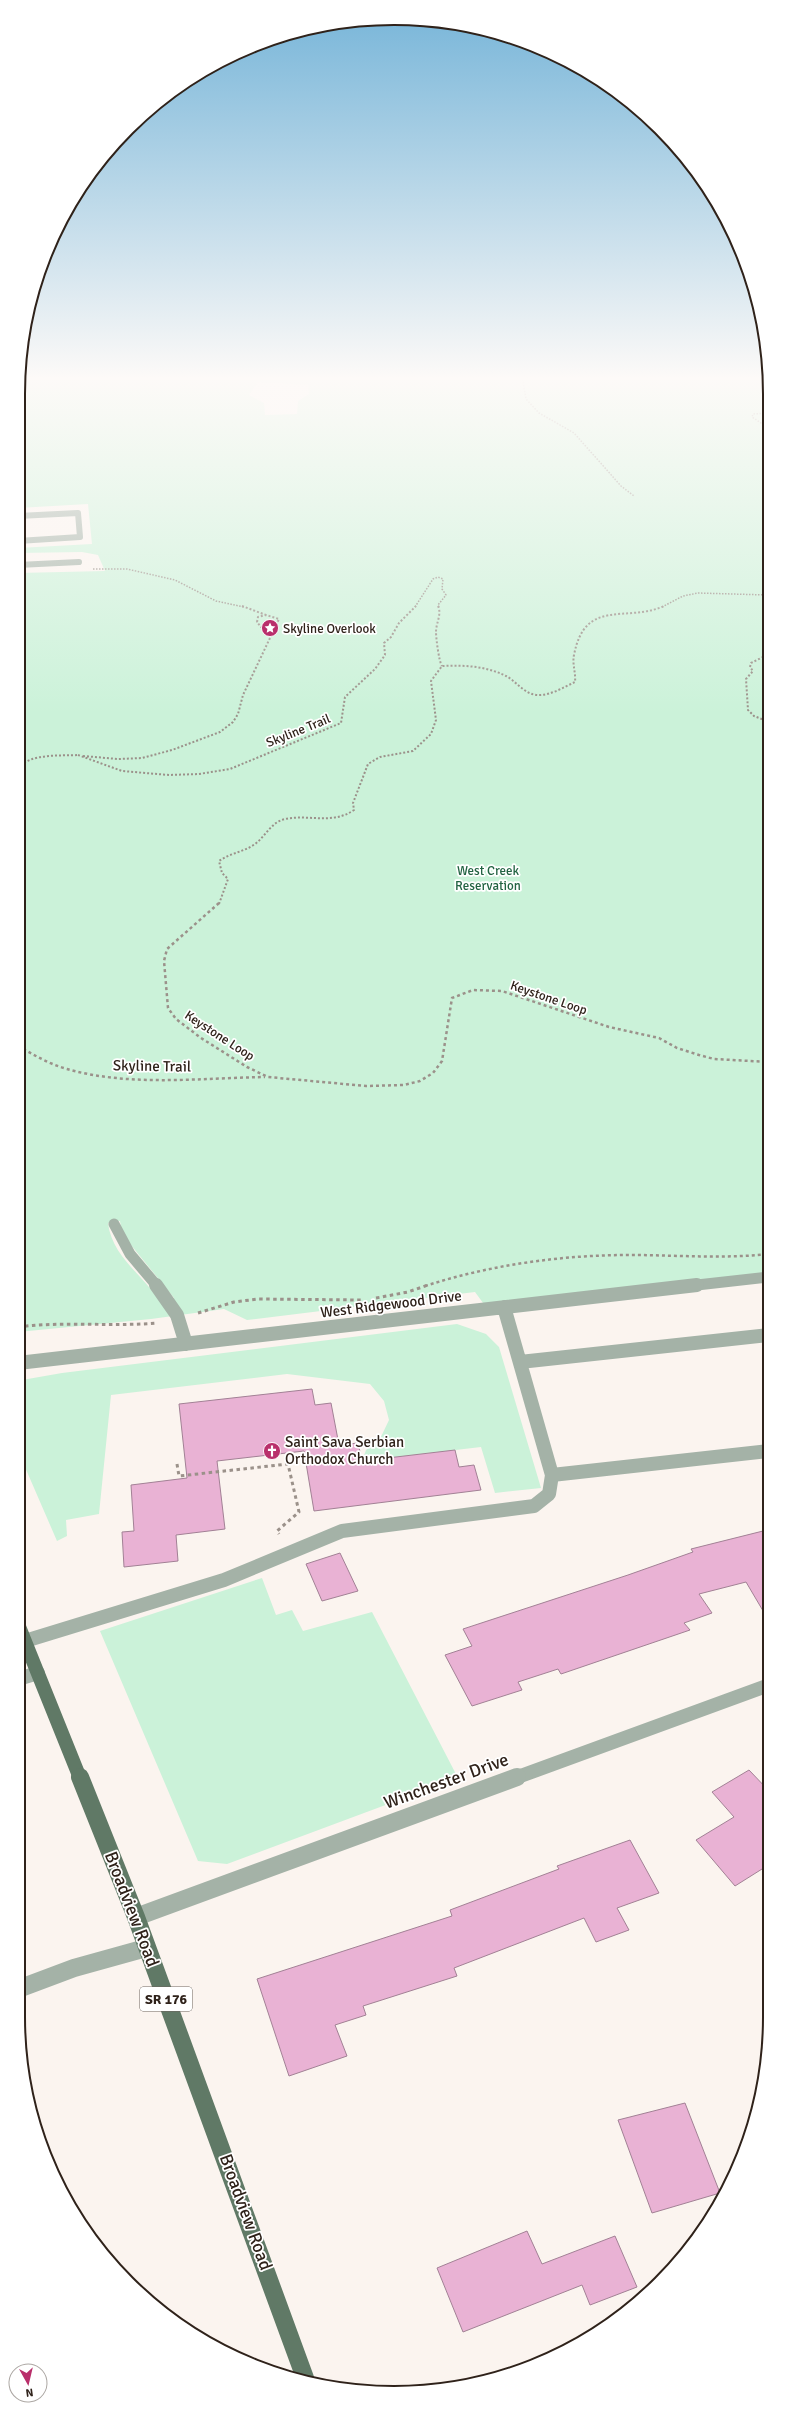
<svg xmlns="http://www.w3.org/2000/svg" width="788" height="2411" viewBox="0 0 788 2411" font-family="Signika,sans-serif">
  <rect width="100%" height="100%" fill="#fbf4ef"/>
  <path fill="#cbf2d9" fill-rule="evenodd" d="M73,376H767L769,1274L486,1307L475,1292L247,1320L224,1309L151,1319L18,1332V573L105,571L98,555L82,552L18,553V548L92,544L88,504L18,508V394L20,379ZM258,382L308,385L309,394L298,401L297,414L265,415L264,403L249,395ZM120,1221L122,1234L174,1298L158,1299C141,1273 112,1256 108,1223Z
    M457,1324L486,1334L499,1347L541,1488L495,1493L481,1447L362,1461L366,1450L379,1441L389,1420L384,1401L370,1384L287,1374L111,1395L99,1514L66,1520L67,1536L57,1541L18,1451V1383L22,1380L62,1373Z
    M262,1578L276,1615L292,1610L303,1631L372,1612L458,1778L227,1864L198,1861L100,1631Z"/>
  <path fill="#e9b2d4" stroke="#a28195" d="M312,1389L315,1405L331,1403L339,1445L358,1443L362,1461L455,1450L459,1467L474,1465L481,1490L314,1511L304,1451L217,1461L225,1529L176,1535L178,1561L124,1567L122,1532L134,1531L131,1485L187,1478L179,1404Z
    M763,1531L769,1541V1621L746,1582L699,1594L712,1613L684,1623L690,1630L561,1674L558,1669L518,1682L522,1690L472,1706L445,1655L472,1646L463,1629L628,1575L693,1552L691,1549Z
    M340,1553L358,1591L322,1601L306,1564Z
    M749,1770L770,1792V1864L735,1886L696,1840L734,1817L712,1792Z
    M630,1840L659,1893L617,1908L629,1930L596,1942L584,1918L454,1968L457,1976L363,2006L366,2015L335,2025L347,2056L289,2076L257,1979L452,1916L450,1910L559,1869L557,1866Z
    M685,2103L720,2193L652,2213L618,2120Z
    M527,2231L542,2264L615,2236L637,2287L590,2305L582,2285L463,2332L437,2268Z"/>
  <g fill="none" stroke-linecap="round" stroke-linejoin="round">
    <path stroke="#9b918a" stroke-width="1.5" stroke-dasharray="1.5 1.5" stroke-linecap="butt" d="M522,376L526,399L539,413L574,433L621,486L634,496
      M753,376L767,384
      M767,413L753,414L752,417L767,427
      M93,569H127L175,580L216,601L244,607
      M415,607L433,579L438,577L443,579L442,589L446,595L438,605L439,607
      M662,607L683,596L698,593L767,595"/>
    <path stroke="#9b918a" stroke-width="2" stroke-dasharray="2 2" stroke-linecap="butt" d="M242,606L266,615
      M438,606C442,614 436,623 436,632C436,638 439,662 442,666
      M767,655L751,663L750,667L753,671L746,679L748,710L754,716L767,721
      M78,755L122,771L169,775L199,774L230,769L341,723L345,697L375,669L385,655L384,643L391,637L399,623L416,606
      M83,756L118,759L142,758L172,750L220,732L233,722L238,714L243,695L279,619L266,615L258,617L257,622L261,627L270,628
      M18,768C31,753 60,756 78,755
      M219,904L228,879L222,873L219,861C230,853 244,852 255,844C266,836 271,822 285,819C309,814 332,825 354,810L353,803L368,764L380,757L413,751L431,734L436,720L431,681L442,666C464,665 486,666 506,676C516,681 524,694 537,695C550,696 564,687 575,682C576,673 572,664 574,655C585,597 627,623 664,606"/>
    <path stroke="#9b918a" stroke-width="2.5" stroke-dasharray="3 3" stroke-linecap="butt" d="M219,903L167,949L164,961L168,1008L176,1019L201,1038L247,1067L268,1077L366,1086L404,1085L420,1081L433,1073L442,1061L452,998L473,990L502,991L609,1027L659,1038L677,1048L699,1055L714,1059L768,1062
      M18,1046C34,1055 49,1064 67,1069C130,1087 201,1078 265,1077
      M425,1286C490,1265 561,1255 629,1255C676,1255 722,1259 769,1254"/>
    <path stroke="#9b918a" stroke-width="3" stroke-dasharray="3.5 3.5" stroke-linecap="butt" d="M376,1298L408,1292L428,1285
      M198,1313L234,1302L258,1299L363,1300
      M18,1327C64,1321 111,1327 157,1323
      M177,1464L179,1476L288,1464L299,1512L277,1531L279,1534"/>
    <path stroke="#a4b2a7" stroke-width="6" d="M20,377L46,376
      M18,516L78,513L80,537L18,541
      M18,565L79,562"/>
    <path stroke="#a4b2a7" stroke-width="11" d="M114,1224L130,1254L157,1286
      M688,1286L769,1277"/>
    <path stroke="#a4b2a7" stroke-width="14" d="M156,1285L177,1315L186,1344
      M520,1362L769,1335
      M18,1363L697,1285
      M552,1475L769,1451
      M25,1641L224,1580L342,1531L534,1506L549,1494L552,1475L504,1307
      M18,1679L38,1673
      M515,1778L769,1685"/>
    <path stroke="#a4b2a7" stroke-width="18" d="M136,1917L517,1777
      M18,1989L74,1968L146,1948"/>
    <path stroke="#607966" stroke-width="14" d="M18,1624L80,1778"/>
    <path stroke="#607966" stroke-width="18" d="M80,1777L136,1917L305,2378"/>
  </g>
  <linearGradient id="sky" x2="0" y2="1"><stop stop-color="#75b4d8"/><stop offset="0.53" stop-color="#fdfaf8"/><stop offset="1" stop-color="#fdfaf8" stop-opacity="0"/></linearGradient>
  <rect width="788" height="714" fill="url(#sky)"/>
  <defs>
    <g id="sight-disc" transform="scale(0.9)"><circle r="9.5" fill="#b92f6b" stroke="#fff"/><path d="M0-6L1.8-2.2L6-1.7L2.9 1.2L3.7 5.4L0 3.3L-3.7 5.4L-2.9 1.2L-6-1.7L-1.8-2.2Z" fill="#fff"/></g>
    <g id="church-disc" transform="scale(0.9)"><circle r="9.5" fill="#b92f6b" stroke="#fff"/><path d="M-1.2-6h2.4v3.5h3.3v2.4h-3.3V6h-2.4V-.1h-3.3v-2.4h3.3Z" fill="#fff"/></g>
  </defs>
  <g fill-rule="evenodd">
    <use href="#sight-disc" x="270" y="628"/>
    <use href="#church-disc" x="272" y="1451"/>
  </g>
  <g text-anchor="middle" stroke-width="3.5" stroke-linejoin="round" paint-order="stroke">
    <g font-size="13" fill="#2f221a" stroke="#fff" text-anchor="start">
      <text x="283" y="633">Skyline Overlook</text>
    </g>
    <g font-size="13" fill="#2f221a" stroke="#fff">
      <text transform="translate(298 730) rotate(-22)" y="5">Skyline Trail</text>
      <text transform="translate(549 997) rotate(19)" y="5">Keystone Loop</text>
      <text transform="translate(220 1035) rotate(33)" y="5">Keystone Loop</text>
    </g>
    <g font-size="13" fill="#226342" stroke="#fff">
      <text x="488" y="875">West Creek<tspan x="488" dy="15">Reservation</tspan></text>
    </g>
    <rect fill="#fff" stroke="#6d645f" stroke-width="1" x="140" y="1987" width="52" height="24" rx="3"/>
    <g font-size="14" font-weight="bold" fill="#2f221a">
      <text x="166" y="2004">SR 176</text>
    </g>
    <g font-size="15" fill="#2f221a" stroke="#fff">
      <text transform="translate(152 1066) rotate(1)" y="5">Skyline Trail</text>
      <text transform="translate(391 1304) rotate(-7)" y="5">West Ridgewood Drive</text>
    </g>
    <g font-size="15" fill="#2f221a" stroke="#fff" text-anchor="start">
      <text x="285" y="1447">Saint Sava Serbian<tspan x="285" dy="17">Orthodox Church</tspan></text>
    </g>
    <g font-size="18" fill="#2f221a" stroke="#fff">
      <text transform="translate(446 1781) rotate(-20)" y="6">Winchester Drive</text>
      <text transform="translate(132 1909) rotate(69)" y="6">Broadview Road</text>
      <text transform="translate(246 2212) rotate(70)" y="6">Broadview Road</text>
    </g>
  </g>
  <path d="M0 0H788V2411H0ZM394 25H394A369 369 0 0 1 763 394V2017A369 369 0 0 1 394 2386H394A369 369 0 0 1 25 2017V394A369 369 0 0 1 394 25Z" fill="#fff" fill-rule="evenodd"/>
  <path fill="none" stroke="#2f221a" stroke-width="2" d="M394 25H394A369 369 0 0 1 763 394V2017A369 369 0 0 1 394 2386H394A369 369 0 0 1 25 2017V394A369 369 0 0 1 394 25Z"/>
  <g transform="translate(28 2383) rotate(172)"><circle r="19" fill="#ffffff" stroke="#aca7a3"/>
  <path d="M0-3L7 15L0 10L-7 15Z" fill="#b92f6b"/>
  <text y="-6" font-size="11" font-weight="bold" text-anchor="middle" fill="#2f221a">N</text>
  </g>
</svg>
